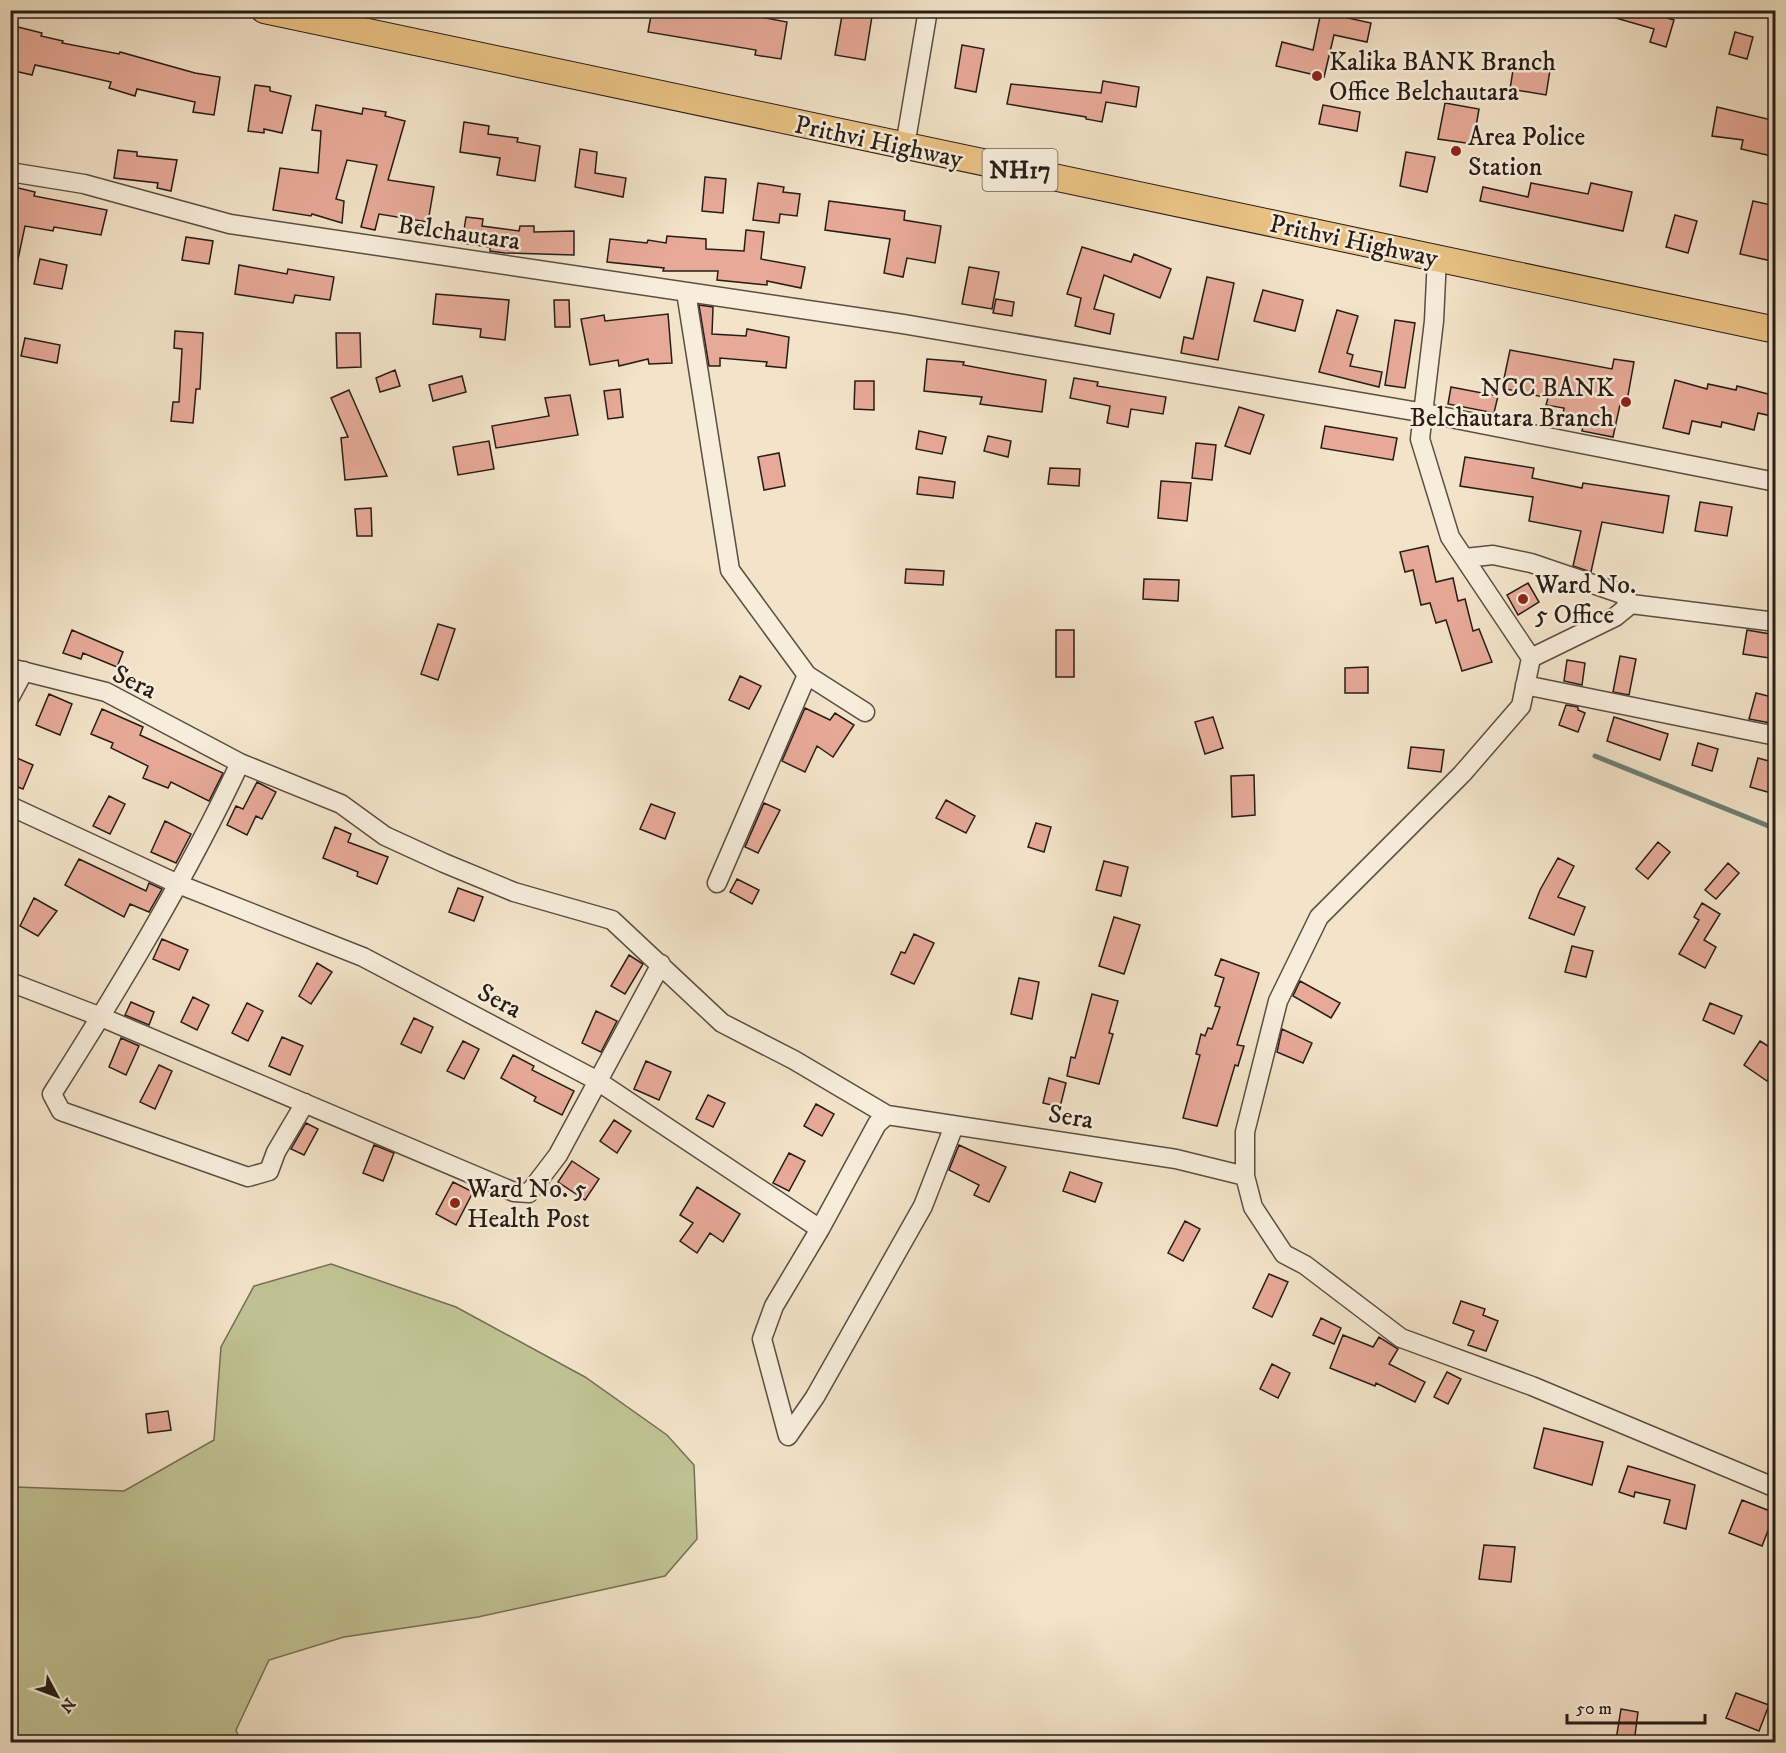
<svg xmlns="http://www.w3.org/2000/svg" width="1786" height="1753" viewBox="0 0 1786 1753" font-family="'IM FELL DW Pica',serif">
  <rect width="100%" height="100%" fill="#f3e3c8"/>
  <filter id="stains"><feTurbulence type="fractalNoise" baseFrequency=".00333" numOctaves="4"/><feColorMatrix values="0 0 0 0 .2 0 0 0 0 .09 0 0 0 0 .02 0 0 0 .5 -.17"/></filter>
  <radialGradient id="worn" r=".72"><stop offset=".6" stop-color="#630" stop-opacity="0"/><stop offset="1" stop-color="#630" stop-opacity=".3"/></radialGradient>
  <path fill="#c0c293" stroke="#746f55" stroke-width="1.5" d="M331,1264L456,1307L585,1377L667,1435L694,1465L697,1539L665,1576L478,1617L344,1637L269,1660L236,1730L241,1742H11V1492L16,1487L124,1491L214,1440L221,1347L254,1286Z
    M539,1735L549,1742H443L457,1737Z"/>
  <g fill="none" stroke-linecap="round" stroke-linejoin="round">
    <path stroke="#6d7d74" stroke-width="5" d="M1595,756L1776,829"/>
  </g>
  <path fill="#e7aa98" stroke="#271c17" stroke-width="1.5" d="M652,10H723L787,22L781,59L755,55L756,50L648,32Z
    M843,10H873L865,60L835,55Z
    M1603,10H1642L1674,20L1666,47L1650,42L1654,29L1602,14Z
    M1321,12L1371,23L1367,42L1334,35L1324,77L1276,66L1282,42L1313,50Z
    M10,25L42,33L41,36L63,41L62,43L119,54L120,52L195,73L220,77L214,115L193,112L195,102L137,89L135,96L109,88L111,82L63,71L35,65L32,75L10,70Z
    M1735,32L1753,37L1747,59L1729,54Z
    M962,45L984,49L976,92L955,88Z
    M1514,64L1550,70L1546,95L1510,89Z
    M1103,81L1139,87L1136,107L1106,102L1102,122L1086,119V117L1007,104L1011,84L1101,93Z
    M255,85L270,87V91L291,96L282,133L264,129V133L248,131Z
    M1445,103L1479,109L1473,144L1438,139Z
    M316,105L362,114L363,108L386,112L385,116L405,121L388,180L434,187L428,222L379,214L375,230L361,227L377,165L347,160L336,199L344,201L342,223L312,214L311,216L273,210L280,168L318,173L321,131L312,130Z
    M1323,105L1360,112L1357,131L1319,124Z
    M1717,107L1776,121V157L1741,149L1743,140L1712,136Z
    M464,122L489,126L488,134L518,138L517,142L540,146L535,181L497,175L500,158L460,152Z
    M580,149L597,152L595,173L626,178L623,197L575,187Z
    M118,150L137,152V156L177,160L171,191L157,188L158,183L114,178Z
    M1406,152L1435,157L1427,192L1400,186Z
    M705,177L726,179L723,213L702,211Z
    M758,183L784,187L783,192L800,194L797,216L780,214L779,223L753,220Z
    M1531,183L1588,194L1591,183L1632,192L1623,231L1480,201L1483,187L1528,197Z
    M10,186L35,192L34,196L107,210L101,235L54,227L53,231L25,226L17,264L10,263Z
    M829,201L905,211L904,220L941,226L935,263L907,258L903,277L884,273L890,239L825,230Z
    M1753,201L1776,206V262L1740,254Z
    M1675,215L1697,221L1688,253L1666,247Z
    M466,217L483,219L482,226L519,231L520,226H534V232L574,231V255L505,253L490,251V247L462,243Z
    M746,230L764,232L761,259L805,267L801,288L767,281V285L717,280L718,271H663L664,268L607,262L610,239L647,243L648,240L666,243L667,236L706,239V249L744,251Z
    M186,237L213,241L209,264L182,260Z
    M1082,247L1131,262L1134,254L1171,269L1160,298L1104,275L1094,309L1114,314L1110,334L1075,326L1081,298L1067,294Z
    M40,259L67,265L62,289L34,284Z
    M239,265L287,274L288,269L334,277L330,300L295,295L293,303L235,294Z
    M969,267L999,272L992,309L962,304Z
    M1207,277L1234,283L1218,360L1181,353L1184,337L1193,339Z
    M1263,290L1303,300L1295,331L1254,321Z
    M436,294L509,300L505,340L480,337L481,329L433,324Z
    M996,299L1014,302L1012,316L993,313Z
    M554,300H569L570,327H555Z
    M699,305L713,307L712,334L746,336L747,329L789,337L786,368L766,366L767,362L720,358V366H709Z
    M1337,310L1358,316L1347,353L1353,355L1350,366L1382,372L1379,387L1319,372Z
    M668,314L672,363L649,364L648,359L619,366L618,360L590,365L581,319L604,315L605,321Z
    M1395,320L1415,323L1405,388L1385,385Z
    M175,331L203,333L200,389H196L193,423L171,421L173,402H179L182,349L174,348Z
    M336,333H360L361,367L337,368Z
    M25,338L60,345L57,363L21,356Z
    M1510,350L1612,369L1614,359L1634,362L1627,401L1621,400L1613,437L1582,431L1584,420L1563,415L1564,408L1546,405L1548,398L1502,388Z
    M927,359L964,362L963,365L1046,380L1042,412L980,404L982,397L924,391Z
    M395,370L400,386L380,392L376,378Z
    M462,376L466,392L433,401L429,385Z
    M1074,378L1098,382L1097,386L1166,397L1163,414L1131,409L1128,427L1107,423L1110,406L1070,398Z
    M1675,380L1707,389L1708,384L1736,390L1737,386L1776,396V417L1758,413L1754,430L1722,422L1721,427L1692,421L1689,434L1663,428Z
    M855,381H874V410L854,409Z
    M1451,387L1498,396L1494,413L1448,404Z
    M620,389L623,417L608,419L604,391Z
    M349,390L374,447L387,476L345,480L341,438L348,437L331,398Z
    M570,395L578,435L496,448L492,426L549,416L545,398Z
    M1239,407L1264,415L1250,454L1225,446Z
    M1325,426L1397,438L1393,460L1321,448Z
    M919,431L946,437L942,454L916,449Z
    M988,436L1011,441L1008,457L984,451Z
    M489,441L494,469L458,475L453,447Z
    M1196,443L1216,445L1212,480L1192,478Z
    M779,453L785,486L764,490L758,457Z
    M1465,457L1534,468L1532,478L1582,488L1583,483L1669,496L1663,533L1602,522L1591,572L1573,566L1581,531L1529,521L1533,497L1460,486Z
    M1050,468L1080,469L1079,486L1048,484Z
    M919,477L955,482L953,498L917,494Z
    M1161,481L1191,483L1187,521L1158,518Z
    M1700,502L1732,507L1727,536L1695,531Z
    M371,508L372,536H357L355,509Z
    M1428,546L1436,582L1453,578L1458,601L1465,599L1473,631L1479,629L1492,662L1462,671L1446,620L1436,623L1430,603L1421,605L1413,570L1405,572L1400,552Z
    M906,569L944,571L943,585L905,583Z
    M1144,579L1179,580L1178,601L1143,599Z
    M1528,583L1539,602L1518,615L1507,595Z
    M438,624L455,629L438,680L421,674Z
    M72,630L123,652L117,667L83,653L81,659L63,653Z
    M1056,630H1074V677H1056Z
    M1747,630L1776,635V659L1743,654Z
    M1620,656L1636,659L1629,695L1613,692Z
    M1567,660L1585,663L1582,685L1564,681Z
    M1368,667V693H1345V668Z
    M740,676L761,686L749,709L729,700Z
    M1756,693L1776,698V724L1749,719Z
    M49,694L72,704L60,735L36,725Z
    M1566,705L1578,707V710L1585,713L1578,732L1559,725Z
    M805,708L830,720L835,713L854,725L833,757L817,746L805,772L782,761Z
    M102,709L143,727L140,735L223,773L209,801L171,782L168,788L143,778L148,766L111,748L113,743L91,734Z
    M1213,717L1223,748L1205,754L1195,722Z
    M1614,717L1668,734L1660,760L1607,741Z
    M1698,743L1718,749L1712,771L1692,765Z
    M1411,747L1444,750L1441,772L1408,768Z
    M10,755L33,765L23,789L10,784Z
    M1758,758L1776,763L1771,793L1750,787Z
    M1254,775L1255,815L1232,817L1231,776Z
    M257,782L276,792L262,819L256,816L247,835L227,825L236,806L243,809Z
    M109,796L125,804L110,834L93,826Z
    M946,800L975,816L966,833L936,818Z
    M764,803L780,810L758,853L745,847Z
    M651,804L675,813L665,839L640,829Z
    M165,821L191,834L176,863L151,852Z
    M1036,823L1051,827L1044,852L1028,847Z
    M335,827L351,834L348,842L388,857L377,884L357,876L358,872L323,858Z
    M1658,842L1670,852L1648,879L1636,869Z
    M1558,858L1574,866L1558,897L1585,907L1574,935L1529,918L1540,890Z
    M79,859L146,891L149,883L162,889L149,912L130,904L124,917L65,885Z
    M1104,861L1128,867L1121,896L1096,890Z
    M1728,863L1739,873L1716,899L1705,890Z
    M737,879L759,890L752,904L730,892Z
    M458,888L483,897L474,921L449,912Z
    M34,898L57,911L38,936L20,926Z
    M1702,903L1720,914L1704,940L1716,947L1705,968L1679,954L1699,920L1694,917Z
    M1114,917L1140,925L1124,974L1099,966Z
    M914,934L934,943L914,984L891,974L901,952L905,953Z
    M162,939L188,950L179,970L153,959Z
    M1572,946L1593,951L1586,977L1565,972Z
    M629,955L643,964L625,994L611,986Z
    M1221,959L1259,973L1237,1045L1244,1046L1238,1066L1235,1065L1217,1126L1183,1118L1200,1055L1196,1054L1201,1034L1205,1036L1208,1028L1212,1029L1220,1007L1215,1006L1224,978L1215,975Z
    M317,963L332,972L311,1004L299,996Z
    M1019,978L1039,982L1032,1019L1011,1014Z
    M1300,981L1340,1003L1331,1018L1293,996Z
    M1092,994L1118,1001L1109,1033L1113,1034L1099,1084L1067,1076L1071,1057L1075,1058Z
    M193,997L209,1005L197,1030L181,1022Z
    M131,1002L154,1012L149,1025L125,1015Z
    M247,1003L263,1011L248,1041L232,1033Z
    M1710,1003L1742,1016L1734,1034L1703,1020Z
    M596,1011L617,1021L601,1052L582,1043Z
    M414,1018L433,1027L421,1053L401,1044Z
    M1282,1029L1312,1043L1303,1063L1277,1052Z
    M282,1037L303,1046L290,1075L269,1066Z
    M121,1038L139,1046L126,1075L109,1067Z
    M463,1041L479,1049L464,1079L447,1071Z
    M1760,1041L1776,1051V1068L1767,1081L1744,1065Z
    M513,1055L534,1066L532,1070L574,1091L562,1115L534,1101L536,1097L501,1078Z
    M646,1061L671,1072L659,1100L634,1089Z
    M159,1065L172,1071L155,1109L140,1102Z
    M1049,1078L1066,1083L1060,1107L1043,1103Z
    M708,1095L725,1103L713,1127L696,1119Z
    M816,1104L834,1114L822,1136L804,1126Z
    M614,1120L631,1131L617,1153L600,1141Z
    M306,1123L318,1129L304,1155L291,1149Z
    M374,1145L394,1153L383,1181L363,1173Z
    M959,1145L1006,1167L989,1202L974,1195L979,1185L949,1170Z
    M789,1153L805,1161L789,1191L773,1183Z
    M572,1161L599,1179L585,1200L558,1182Z
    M1070,1172L1102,1183L1095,1202L1063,1191Z
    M453,1182L473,1192L456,1225L436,1214Z
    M697,1187L740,1214L723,1242L710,1233L697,1253L680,1241L693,1223L680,1215Z
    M1185,1221L1200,1229L1183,1261L1168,1253Z
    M1269,1274L1288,1282L1272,1317L1253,1308Z
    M1461,1301L1485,1309L1483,1315L1498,1321L1486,1351L1468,1345L1474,1331L1453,1323Z
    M1321,1318L1341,1328L1334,1344L1313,1335Z
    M1343,1335L1373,1347L1379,1337L1398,1349L1389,1364L1425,1382L1415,1402L1376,1383L1375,1386L1330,1368Z
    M1272,1364L1290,1373L1278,1398L1260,1389Z
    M1447,1372L1461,1379L1448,1404L1434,1397Z
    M168,1411L171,1430L148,1433L146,1414Z
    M1544,1428L1603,1442L1592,1485L1534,1468Z
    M1628,1466L1695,1485L1686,1529L1664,1523L1670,1500L1635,1492L1634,1497L1619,1492Z
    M1742,1500L1775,1513L1762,1546L1729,1533Z
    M1484,1545L1515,1547L1511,1582L1479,1579Z
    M1736,1693L1769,1705L1759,1731L1726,1718Z
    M1621,1709L1638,1712L1634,1743L1616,1740Z"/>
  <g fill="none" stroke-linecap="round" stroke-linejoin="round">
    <g stroke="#5a4e43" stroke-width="21">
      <path id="minor" d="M905,146L928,10
        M10,172L84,184L230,224L903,324L1425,413L1776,482
        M1437,257L1434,321L1420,439L1450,537L1531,658L1521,706L1462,774L1319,917L1278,1001L1245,1132V1176L1253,1207L1284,1254L1305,1265L1401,1338L1532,1386L1776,1488
        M686,292L730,570L807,675L865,712
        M1465,558L1493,555L1531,563L1622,594L1631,604L1776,622
        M1531,658L1615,617L1631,604
        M10,668L106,692L240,763L341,804L385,836L444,863L514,892L612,920L722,1023L794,1060L887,1115L1176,1159L1245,1176
        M1525,685L1776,736
        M10,697L24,671
        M240,763C186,878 120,987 52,1094L61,1111L248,1177L269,1171L276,1152L305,1103
        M10,806L178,884L363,957L596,1080L820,1229L877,1124L887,1115
        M717,883L807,675
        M10,982L101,1017L514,1192L529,1193L558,1155L661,964
        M820,1229L774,1306L762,1339L788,1436L815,1397L923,1206L954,1126"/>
    </g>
    <g stroke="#271c17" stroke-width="28">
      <path id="highway" d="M264,10L1776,330"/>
    </g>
    <use href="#minor" stroke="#f7eddb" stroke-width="18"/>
    <use href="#highway" stroke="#eac284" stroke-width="26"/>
  </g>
  <g fill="#8f2418" stroke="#f7eddb" stroke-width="2">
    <circle cx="1317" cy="76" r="6"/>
    <circle cx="1456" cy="151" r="6"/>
    <circle cx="1626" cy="402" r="6"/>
    <circle cx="1523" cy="599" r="6"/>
    <circle cx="455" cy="1203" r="6"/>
  </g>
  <g text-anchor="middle" stroke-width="5" stroke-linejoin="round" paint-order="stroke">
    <rect fill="#f7eddb" stroke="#655b52" stroke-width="1.5" x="982.5" y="149" width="75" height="42" rx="4.5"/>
    <g font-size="24" font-weight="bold" fill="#271c17">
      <text x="1020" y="178">NH17</text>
    </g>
    <g font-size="26" fill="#271c17" stroke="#f7eddb" text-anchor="start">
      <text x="1329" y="70">Kalika BANK Branch<tspan x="1329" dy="30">Office Belchautara</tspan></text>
      <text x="1468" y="145">Area Police<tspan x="1468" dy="30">Station</tspan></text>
      <text x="1614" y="396" text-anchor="end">NCC BANK<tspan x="1614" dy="30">Belchautara Branch</tspan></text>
      <text x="1535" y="593">Ward No.<tspan x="1535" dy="30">5 Office</tspan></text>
      <text x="467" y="1197">Ward No. 5<tspan x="467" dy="30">Health Post</tspan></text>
    </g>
    <g font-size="26" fill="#271c17" stroke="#f7eddb">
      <text transform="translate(879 141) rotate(12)" y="9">Prithvi Highway</text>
      <text transform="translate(459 232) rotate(8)" y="9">Belchautara</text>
      <text transform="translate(1354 240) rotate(12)" y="9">Prithvi Highway</text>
      <text transform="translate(135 681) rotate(26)" y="9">Sera</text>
      <text transform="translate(500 1000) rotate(28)" y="9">Sera</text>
      <text transform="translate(1071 1116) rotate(9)" y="9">Sera</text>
    </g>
  </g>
  <rect width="1786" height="1753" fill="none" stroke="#f3e3c8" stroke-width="36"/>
  <rect x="12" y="12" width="1762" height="1729" fill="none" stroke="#271c17" stroke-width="3"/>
  <rect x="18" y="18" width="1750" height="1717" fill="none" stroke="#271c17" stroke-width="1.5"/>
  <g transform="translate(57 1696) rotate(131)" stroke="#f7eddb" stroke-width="4.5" paint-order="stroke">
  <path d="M0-4.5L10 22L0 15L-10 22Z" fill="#271c17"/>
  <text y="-9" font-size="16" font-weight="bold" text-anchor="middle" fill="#271c17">N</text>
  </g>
  <path d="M1567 1714v9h138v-9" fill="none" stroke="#271c17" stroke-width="3"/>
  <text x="1576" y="1714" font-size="18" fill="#271c17" stroke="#f7eddb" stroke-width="4.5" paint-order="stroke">50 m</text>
  <rect width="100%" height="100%" filter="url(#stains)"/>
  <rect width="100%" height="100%" fill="url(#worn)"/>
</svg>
